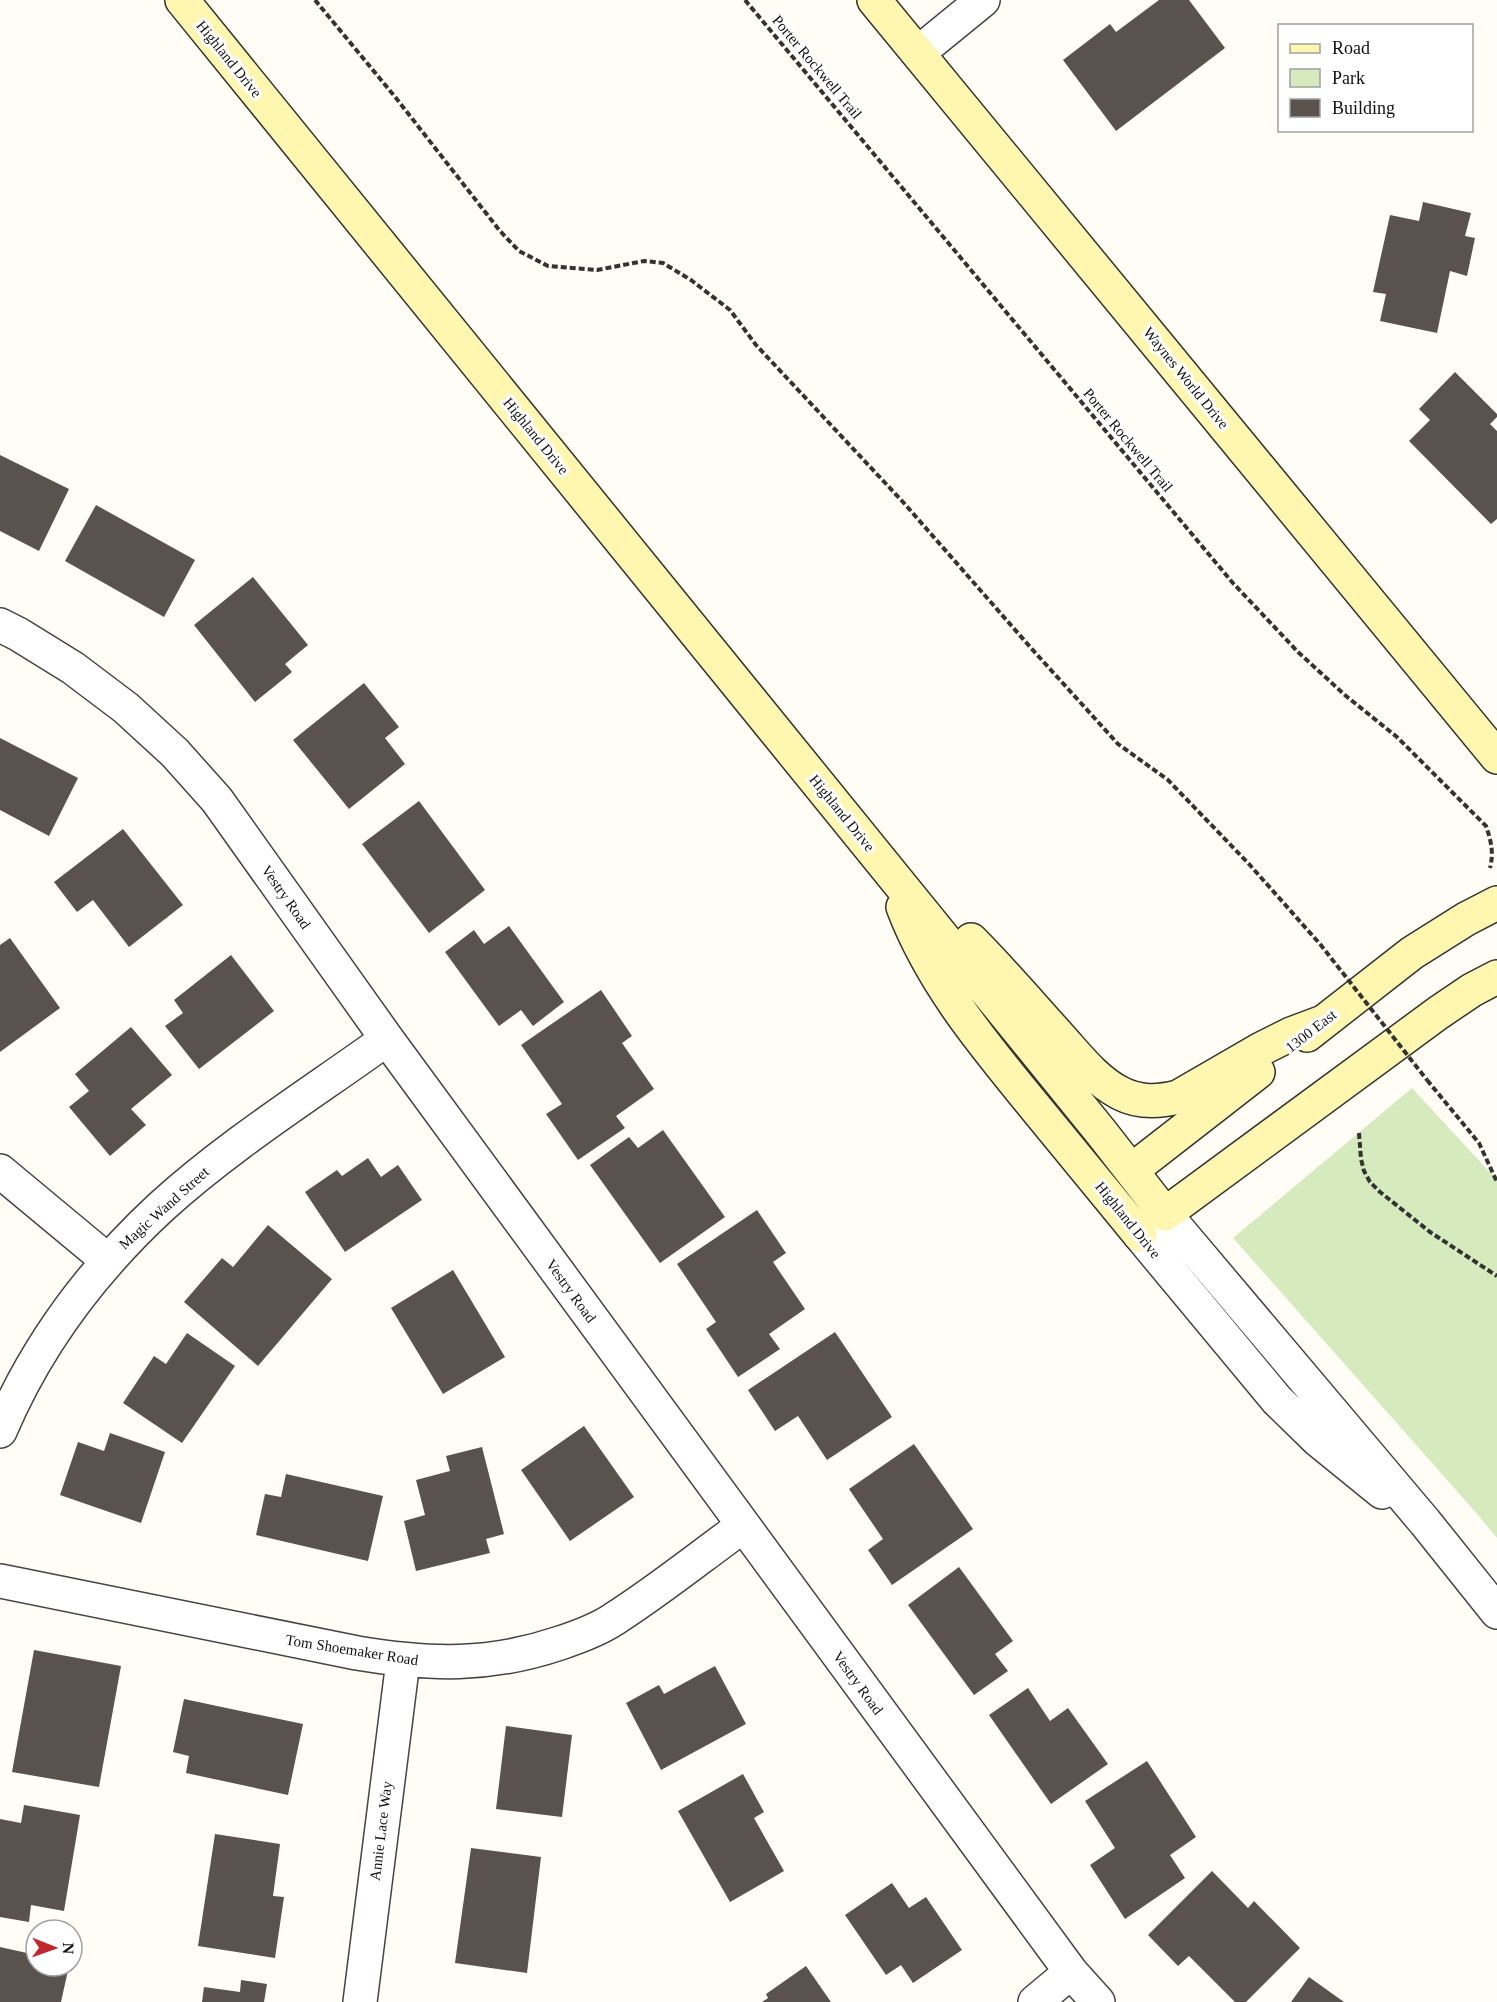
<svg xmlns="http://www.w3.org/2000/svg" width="1497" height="2002" viewBox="0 0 1497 2002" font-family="Georgia,serif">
  <rect width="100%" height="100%" fill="#fffdf5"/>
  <path fill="#d5ebbd" d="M1412,1088L1497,1180V1538L1478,1515L1233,1238Z"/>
  <path fill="#5a524d" d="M1159,0H1189L1225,48L1116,131L1063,60L1110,24L1116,32Z
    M1423,202L1471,213L1465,236L1475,238L1467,276L1450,271L1437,333L1380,321L1386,294L1373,292L1390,215L1419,221Z
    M1455,372L1497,414V417L1490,424L1497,431V519L1491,524L1409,441L1430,420L1419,409Z
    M0,455L69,489L39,551L0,531Z
    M96,505L195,560L164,617L65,561Z
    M253,577L308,645L285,664L292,672L255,702L194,625Z
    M364,683L399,727L385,738L405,764L349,809L293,740Z
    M0,738L78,778L49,836L0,810Z
    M419,801L485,890L429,933L362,844Z
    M123,829L183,905L129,947L93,900L77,912L54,882Z
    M509,926L564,1002L533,1026L521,1010L499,1026L445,952L474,930L484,944Z
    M10,938L60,1008L0,1052V945Z
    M231,955L274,1011L199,1069L165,1026L183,1013L174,1000Z
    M601,990L632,1036L622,1043L654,1089L616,1116L625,1128L578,1160L546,1114L562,1104L521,1045Z
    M131,1027L172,1075L131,1109L146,1125L110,1156L69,1107L89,1091L75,1074Z
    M663,1130L725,1217L660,1263L590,1165L629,1137L638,1148Z
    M368,1158L381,1177L398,1165L422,1200L345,1252L305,1192L337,1170L342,1176Z
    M757,1210L786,1253L773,1262L805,1309L769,1334L780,1349L738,1377L706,1329L716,1322L677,1264Z
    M268,1225L332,1279L258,1366L184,1302L222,1258L233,1267Z
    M453,1270L505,1357L443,1394L391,1308Z
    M835,1332L892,1417L827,1460L798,1416L775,1431L748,1390Z
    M187,1333L235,1366L182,1443L123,1403L154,1356L166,1364Z
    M584,1426L634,1497L570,1541L521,1470Z
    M110,1433L165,1452L141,1523L60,1495L78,1442L104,1451Z
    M914,1444L973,1529L892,1585L868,1550L883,1539L849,1489Z
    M482,1447L504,1534L486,1539L490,1553L416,1571L404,1521L425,1515L416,1480L450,1471L446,1456Z
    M286,1474L383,1496L368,1561L256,1535L265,1494L281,1497Z
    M959,1567L1013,1641L995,1654L1008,1671L974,1695L908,1605Z
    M34,1650L121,1666L99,1787L12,1772Z
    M715,1666L746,1724L661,1770L626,1703L659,1685L664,1694Z
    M1028,1688L1050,1721L1068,1708L1108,1764L1051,1804L989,1715Z
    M184,1699L303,1724L288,1795L186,1773L189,1756L173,1752Z
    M506,1726L572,1735L562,1817L496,1809Z
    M1147,1761L1196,1837L1170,1855L1185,1878L1125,1919L1090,1865L1115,1848L1085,1801Z
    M743,1774L764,1812L754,1818L784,1871L730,1902L678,1811Z
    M24,1805L80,1815L64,1911L31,1905L29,1922L0,1917V1819L21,1823Z
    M215,1834L280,1844L273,1896L284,1897L275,1958L198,1946Z
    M471,1848L541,1857L527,1973L455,1963Z
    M1212,1871L1248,1908L1254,1901L1300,1948L1246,2002H1235L1189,1956L1178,1966L1148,1935Z
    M892,1883L909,1908L926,1897L962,1950L913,1983L901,1965L886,1975L845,1915Z
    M0,1947L36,1955V1966H69L61,2002H0Z
    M806,1966L831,2002H762L768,1998L766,1994Z
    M1309,1977L1344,2002H1291Z
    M241,1980L267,1984L264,2002H202L204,1987L240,1992Z"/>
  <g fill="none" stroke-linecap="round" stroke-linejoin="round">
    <g stroke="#444" stroke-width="36">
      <path id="minor" d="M918,53L983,0
        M0,625L18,634L73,668L126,708L175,753L217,800L387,1039L1071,1972L1098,2002
        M0,1171L107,1260
        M0,1431C36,1346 93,1270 161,1207C229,1145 312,1093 387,1039
        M0,1581L357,1653C430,1665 489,1667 560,1643C578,1637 598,1630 614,1619C658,1591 700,1557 743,1526
        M360,2002L403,1661
        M1035,2002L1071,1972"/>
    </g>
    <g stroke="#444" stroke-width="36">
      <path id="tertiary" d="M1165,1214L1425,1522L1497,1612
        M1140,1235L1277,1400L1318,1440L1382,1492"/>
    </g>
    <g stroke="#333" stroke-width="36">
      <path id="secondary" d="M182,0L1101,1132L1165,1214L1438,1013L1472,990L1497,977
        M874,0L1497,757
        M903,907C931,981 981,1041 1030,1101C1067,1146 1104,1191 1140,1235
        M971,940C1002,971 1030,1004 1059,1036C1077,1056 1095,1080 1120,1093C1139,1103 1158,1102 1178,1097L1261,1049L1291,1034L1323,1022
        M1307,1035L1412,953L1466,919L1497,903
        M1132,1170L1258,1072"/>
    </g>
    <path stroke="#333" stroke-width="4" stroke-dasharray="6 3" stroke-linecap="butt" d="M315,0L396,98L500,231L519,251L548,266L597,270L644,261L663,263L691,280L730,310L756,345L903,502L1031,648L1118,744L1168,780L1249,864L1320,944
      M745,0L1232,582L1298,652L1346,696L1397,737L1486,826C1491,841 1494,852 1490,868
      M1427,1080L1479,1143L1497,1182
      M1359,1133L1361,1159L1364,1171L1370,1182L1380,1192L1430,1232L1497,1276"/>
    <use href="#minor" stroke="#fff" stroke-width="33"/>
    <use href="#tertiary" stroke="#fff" stroke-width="33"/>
    <use href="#secondary" stroke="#fff6b0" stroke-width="33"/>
    <path stroke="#333" stroke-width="4" stroke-dasharray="6 3" stroke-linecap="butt" d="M1320,944L1427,1080"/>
  </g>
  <g text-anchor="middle" stroke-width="6" stroke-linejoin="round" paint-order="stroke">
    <g font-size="15" fill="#111" stroke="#fff">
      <text transform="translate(229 59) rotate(51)" y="5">Highland Drive</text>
      <text transform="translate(817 67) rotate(50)" y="5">Porter Rockwell Trail</text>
      <text transform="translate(1186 378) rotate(51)" y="5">Waynes World Drive</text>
      <text transform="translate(536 436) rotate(51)" y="5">Highland Drive</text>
      <text transform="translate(1128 440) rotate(50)" y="5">Porter Rockwell Trail</text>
      <text transform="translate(842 813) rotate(51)" y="5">Highland Drive</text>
      <text transform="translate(286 897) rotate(55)" y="5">Vestry Road</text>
      <text transform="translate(1311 1031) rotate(-38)" y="5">1300 East</text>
      <text transform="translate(164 1208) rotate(-42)" y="5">Magic Wand Street</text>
      <text transform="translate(1128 1220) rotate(51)" y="5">Highland Drive</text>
      <text transform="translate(571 1291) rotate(54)" y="5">Vestry Road</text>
      <text transform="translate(352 1650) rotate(9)" y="5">Tom Shoemaker Road</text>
      <text transform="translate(858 1683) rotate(54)" y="5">Vestry Road</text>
      <text transform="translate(381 1831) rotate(-83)" y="5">Annie Lace Way</text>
    </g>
  </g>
  <rect x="1278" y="24" width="195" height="108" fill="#ffffff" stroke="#a0a0a0" stroke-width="1.5"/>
  <rect x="1290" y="44" width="30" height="9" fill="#fff6b0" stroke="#a0a0a0" stroke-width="1.5"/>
  <text x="1332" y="54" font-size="18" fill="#111111">Road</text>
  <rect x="1290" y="69" width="30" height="18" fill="#d5ebbd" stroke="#a0a0a0" stroke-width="1.5"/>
  <text x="1332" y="84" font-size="18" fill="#111111">Park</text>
  <rect x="1290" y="99" width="30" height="18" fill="#5a524d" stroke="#a0a0a0" stroke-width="1.5"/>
  <text x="1332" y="114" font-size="18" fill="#111111">Building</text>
  <g transform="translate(54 1948) rotate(91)"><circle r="28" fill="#ffffff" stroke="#a0a0a0" stroke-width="1.5"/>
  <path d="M0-4.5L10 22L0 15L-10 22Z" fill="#c4262e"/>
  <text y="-9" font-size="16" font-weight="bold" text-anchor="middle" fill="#111111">N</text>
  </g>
</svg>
